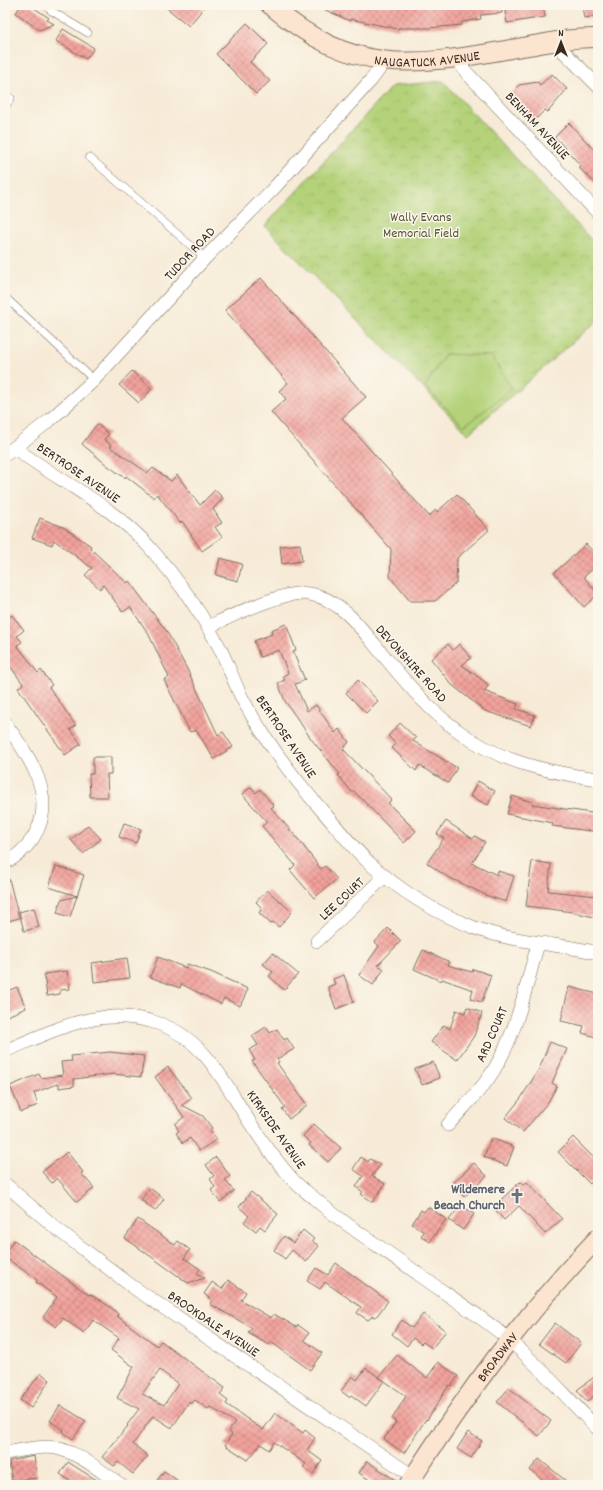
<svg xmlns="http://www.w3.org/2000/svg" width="603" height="1490" viewBox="0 0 603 1490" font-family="Dekko,sans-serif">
  <defs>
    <pattern id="park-crowns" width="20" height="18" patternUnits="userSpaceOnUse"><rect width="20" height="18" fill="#b4d279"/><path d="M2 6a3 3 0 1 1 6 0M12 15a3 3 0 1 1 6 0" fill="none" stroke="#9cb468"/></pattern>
    <pattern id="building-cross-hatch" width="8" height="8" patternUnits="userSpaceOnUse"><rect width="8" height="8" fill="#f2a29c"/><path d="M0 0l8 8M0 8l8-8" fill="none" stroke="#c5847f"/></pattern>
  </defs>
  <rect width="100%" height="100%" fill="#fbf7ec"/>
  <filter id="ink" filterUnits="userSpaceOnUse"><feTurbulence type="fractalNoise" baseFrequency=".025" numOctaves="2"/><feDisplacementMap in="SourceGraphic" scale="8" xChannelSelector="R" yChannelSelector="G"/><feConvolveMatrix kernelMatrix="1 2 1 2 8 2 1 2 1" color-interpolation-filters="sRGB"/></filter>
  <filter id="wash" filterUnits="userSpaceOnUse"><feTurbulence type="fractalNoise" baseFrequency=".012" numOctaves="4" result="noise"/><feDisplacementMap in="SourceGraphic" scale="16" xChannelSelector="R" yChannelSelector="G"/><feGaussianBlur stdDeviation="0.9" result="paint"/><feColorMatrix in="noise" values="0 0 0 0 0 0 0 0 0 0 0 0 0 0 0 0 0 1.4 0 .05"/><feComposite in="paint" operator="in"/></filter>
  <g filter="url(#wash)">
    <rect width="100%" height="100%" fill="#f7ebd7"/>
    <path fill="url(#park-crowns)" stroke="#787e4c" d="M443,81L598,247V320L468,434L265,226L392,86Z"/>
    <path fill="#b4d279" stroke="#787e4c" d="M445,354L491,356L512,389L464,426L425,387Z"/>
    <g id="blocks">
      <path fill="url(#building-cross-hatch)" fill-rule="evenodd" d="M21,5H30L49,18L47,20L54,24L39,30L16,13Z
        M163,5H206L189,26Z
        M314,5H501L502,13L480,15L481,19L462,22V25L429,28H398V29L350,19V21Z
        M504,5H543L545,17L507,23Z
        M582,5H598V16L584,18Z
        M247,23L268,44L250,62L270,81L256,94L216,54Z
        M63,29L94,48L86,59L56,41Z
        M552,74L567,89L548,112L545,110L533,122L507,97L519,85L538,82L540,85Z
        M569,123L598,154V186L579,168L581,166L555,137Z
        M261,278L366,397L342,418L429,516L436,510L437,512L457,494L489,530L457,558L456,583L435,601H410L390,577L391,549L271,412L286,399L279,391L288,383L225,310Z
        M132,371L152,389L139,403L119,385Z
        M97,424L109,434L104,439L112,446L110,447L148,473L153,468L171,481L177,475L200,505L215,490L223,498L213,509L222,523L215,527L222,537L202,551L182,521L180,523L157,494L154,498L126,476L125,478L108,466L82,444Z
        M40,518L63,527L91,546L90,548L127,583L129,581L167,632L187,669L218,735L223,732L233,747L214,759L196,730L190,732L164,680L169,677L148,633L130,607L123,612L103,585L100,589L85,575L92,568L54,540L52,545L32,538Z
        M300,544L302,561L282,564L280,546Z
        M586,544L598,557V564L584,577L598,594L584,607L554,573Z
        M220,558L242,564L238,581L216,575Z
        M12,615L24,630L17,636L22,642L17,645L38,673L41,670L52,685L49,687L76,726L70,729L81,744L65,755L18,688L23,684L5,659V620Z
        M286,624L296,650L293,652L305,680L295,684L307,711L316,705L335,733L339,729L349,742L343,749L392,800L388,803L416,831L404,843L354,791L352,792L338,775L340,774L312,740L285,701L278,683L285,680L283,676L288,673L279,650L260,657L254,641L272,634L271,630Z
        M448,644L453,650L459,644L471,658L462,665L489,685L484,691L518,704L516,709L535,715L531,726L485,711L452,685L431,659Z
        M358,680L378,701L366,713L346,693Z
        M400,723L416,738L413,741L457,768L448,783L419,765L416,771L392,748L396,744L388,736Z
        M93,757H111V774H107L108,797H90L89,774H93Z
        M478,781L495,791L488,805L470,796Z
        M251,787L256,793L260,789L274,806L271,808L298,839L321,869L325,866L337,879L314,898L290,870L295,865L262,826L267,822L242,794Z
        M512,796L533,802L532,804L598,814V832L552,826L553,823L507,814Z
        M446,821L473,839L475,836L485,842L472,863L497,875L498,871L514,876L506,902L488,896L446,876L427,863L444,838L437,834Z
        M124,823L141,829L136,843L119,837Z
        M88,825L101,839L83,854L71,840Z
        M532,861L551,864L548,891L598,896V918L573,912L526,906Z
        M56,866L84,875L77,896L49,887Z
        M9,879L19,918L5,922V880Z
        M267,890L292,912L279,927L273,922L271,924L259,913L262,908L256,902Z
        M77,896L70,917L57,913L61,900Z
        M34,908L39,927L24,931L19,912Z
        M388,928L401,941L378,965L384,969L373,985L359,975L379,946L375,942Z
        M423,950L450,962L448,965L472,972L473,969L491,975L482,1002L470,999L473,990L442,979L441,981L414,969Z
        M273,953L298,974L284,990L269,976L273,972L263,964Z
        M158,957L186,968L187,964L211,972L248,989L240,1006L224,998L221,1004L181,984L180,988L150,977Z
        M127,958L130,978L94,982L92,963Z
        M67,971L70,989L60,990V994L47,996L44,974Z
        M344,975L354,1002L336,1009L328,987L335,984L333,979Z
        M17,987L26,1008L5,1017V992Z
        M569,987L598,994V1029L596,1037L582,1033L584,1026L561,1021Z
        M467,1007L482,1013L474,1036L457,1060L431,1042L444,1025L450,1029L456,1010L465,1013Z
        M266,1027L270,1033L277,1029L284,1040L287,1038L294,1049L277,1059L279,1062L277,1063L307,1105L289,1119L282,1109L285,1107L252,1061L255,1060L249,1050L258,1045L252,1036Z
        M550,1042L567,1049L552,1083L557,1086L548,1102L523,1132L505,1118L521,1098L539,1069Z
        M110,1052L144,1056L141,1077L113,1074L74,1079V1086L59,1088V1083L34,1093L38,1105L21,1112L10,1086L39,1074L41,1078L63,1075L61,1062L72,1061L71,1056Z
        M433,1062L440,1078L422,1085L415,1069Z
        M168,1067L192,1098L182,1105L203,1116L212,1128L210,1130L217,1139L199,1151L190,1138L183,1143L176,1133L179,1131L175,1124L184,1117L155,1077Z
        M314,1124L341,1148L328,1162L309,1145L311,1143L303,1136Z
        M573,1137L598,1162V1176L590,1184L558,1152Z
        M491,1138L514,1147L507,1166L484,1157Z
        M67,1152L83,1172L81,1173L94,1188L77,1202L57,1178L52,1183L42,1172Z
        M216,1157L230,1176L225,1180L234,1191L220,1202L211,1190L215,1187L210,1179L214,1176L206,1165Z
        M361,1157L368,1162L370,1159L380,1165L372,1176L385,1184L373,1202L361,1194L363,1192L356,1187L363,1176L353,1169Z
        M474,1163L487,1176L464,1197L452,1184Z
        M520,1182L523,1185L527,1182L562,1219L545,1234L519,1206L504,1220L493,1207Z
        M150,1188L164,1199L155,1211L141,1200Z
        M251,1192L278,1214L265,1230L260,1226L256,1231L244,1222L249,1216L239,1207Z
        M461,1205L474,1214L463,1230L449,1220Z
        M428,1207L446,1219L430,1242L421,1236L424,1232L412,1224L421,1210L424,1212Z
        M138,1219L175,1245L178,1241L190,1250L184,1258L200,1269L197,1273L205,1278L188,1283L125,1238Z
        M303,1230L314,1239L312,1241L319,1246L306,1262L292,1250L285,1259L274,1250L284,1236L293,1243Z
        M14,1240L89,1295L90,1294L113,1309L118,1314L117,1316L157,1346L161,1341L225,1388L220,1395L228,1401L226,1404L263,1430L275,1413L303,1433L305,1430L315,1438L307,1450L322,1461L313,1474L303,1467L306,1464L274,1442L269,1450L261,1444L248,1460L225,1445L232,1434L228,1431L235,1422L210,1407L208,1409L195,1400L191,1404L189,1402L172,1428L153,1416L133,1444L148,1456L133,1474L118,1462L114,1466L102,1457L128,1426L127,1425L139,1409L117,1398L134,1367L111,1350L119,1338L93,1320L84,1333L63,1318L56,1327L43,1317L57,1297L36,1282L37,1280L5,1257V1253ZM160,1370L178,1384L164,1405L142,1394Z
        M336,1263L388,1301L376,1317L373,1316L368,1320L357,1313L361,1307L325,1282L320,1289L307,1281L316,1268L328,1275Z
        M228,1280L246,1292L241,1300L271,1318L274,1314L296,1327L298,1325L309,1333L304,1340L322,1353L310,1370L271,1342L269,1345L248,1333L252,1328L210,1304L212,1300L204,1294L212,1282L222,1289Z
        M423,1314L446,1331L432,1348L423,1342L421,1344L413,1338L407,1346L392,1334L402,1320L412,1328Z
        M555,1323L581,1343L566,1363L539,1344Z
        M397,1355L427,1378L438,1362L458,1376L451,1386L449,1385L427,1420L426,1419L404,1453L384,1439L396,1422L392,1419L406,1396L379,1377Z
        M366,1368L384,1381L366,1406L351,1395L349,1397L341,1391L352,1376L357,1380Z
        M41,1373L50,1380L31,1408L20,1400Z
        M598,1374V1393L587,1402L577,1390Z
        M509,1388L551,1421L539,1436L497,1402Z
        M60,1405L86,1421L73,1439L63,1432L64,1430L50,1421Z
        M468,1432L482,1441L471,1458L457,1449Z
        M34,1456L37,1478L12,1481L9,1461Z
        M539,1459L571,1485H549L530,1470Z
        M367,1461L398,1482V1485H377L359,1473Z
        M68,1462L82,1471L105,1485H76L60,1474Z
        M164,1471L184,1485H154Z"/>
    </g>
  </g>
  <g filter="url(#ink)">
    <use href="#blocks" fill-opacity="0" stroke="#7d6e5f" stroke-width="1"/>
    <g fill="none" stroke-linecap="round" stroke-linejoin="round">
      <g stroke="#7d6e5f" stroke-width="8">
        <path id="lane" d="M46,5L50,10L88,33
          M5,95L11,98L5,107
          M89,157L205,258
          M5,297L94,380
          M414,1477L424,1485"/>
      </g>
      <g stroke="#7d6e5f" stroke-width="14">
        <path id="street" d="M554,42L598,86
          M456,58L466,72L598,213
          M15,448C60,482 114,506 151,549C176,577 198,608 216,641C227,660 233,681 243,700C266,742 294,779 326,815C339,830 352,846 366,860C397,889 436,913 475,928C515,943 557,943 598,953
          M5,455L50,420L94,380L205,258L275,187L372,79L385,61
          M208,627C232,616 285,589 310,594C345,600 367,637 389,662C409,686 431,712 457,730C499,762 547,772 598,779
          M5,723C29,756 59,798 33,838C26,848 16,858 5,862
          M317,941L385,876
          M5,1051C57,1029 102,1004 160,1024C210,1042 227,1090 255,1130C266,1147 279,1164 292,1179C299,1187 308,1193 315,1199C348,1228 386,1250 421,1276C450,1297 481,1316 508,1339C539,1365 569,1400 598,1429
          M448,1125C461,1110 476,1095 488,1079C516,1039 525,989 538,944
          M5,1184L57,1229L133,1287L414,1477
          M5,1453C19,1451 34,1447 48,1447C74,1448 100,1471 121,1485"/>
      </g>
      <g stroke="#7d6e5f" stroke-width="20">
        <g id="secondary">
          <path id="s1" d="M270,5C357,80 419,65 522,47C547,43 573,37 598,38"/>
          <path id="s2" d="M408,1485C465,1395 524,1315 598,1238"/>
        </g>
      </g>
      <use href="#lane" stroke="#fff" stroke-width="7"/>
      <use href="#street" stroke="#fff" stroke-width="13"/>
      <use href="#secondary" stroke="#fce5d0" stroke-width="18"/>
    </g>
  </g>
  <defs>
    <g id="church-bare" transform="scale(1.2)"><path d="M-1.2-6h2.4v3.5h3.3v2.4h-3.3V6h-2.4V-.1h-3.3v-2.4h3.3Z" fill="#6b7280" stroke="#fbf7ec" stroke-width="2.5" paint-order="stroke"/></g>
  </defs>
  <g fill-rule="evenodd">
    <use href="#church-bare" x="517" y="1196"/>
  </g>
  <g text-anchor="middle" stroke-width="3" stroke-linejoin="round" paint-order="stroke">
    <g font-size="14" fill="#3b2a1e" stroke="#fbf7ec">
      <text dy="5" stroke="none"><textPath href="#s1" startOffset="172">NAUGATUCK AVENUE</textPath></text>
      <text transform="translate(538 125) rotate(47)" y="5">BENHAM AVENUE</text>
      <text transform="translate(189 253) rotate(-47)" y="5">TUDOR ROAD</text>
      <text transform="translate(79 472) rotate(34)" y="5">BERTROSE AVENUE</text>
      <text transform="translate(412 663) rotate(48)" y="5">DEVONSHIRE ROAD</text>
      <text transform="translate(287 736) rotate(56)" y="5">BERTROSE AVENUE</text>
      <text transform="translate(341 898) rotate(-43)" y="5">LEE COURT</text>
      <text transform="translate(491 1034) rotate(-66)" y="5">ARD COURT</text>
      <text transform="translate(277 1129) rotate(55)" y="5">KIRKSIDE AVENUE</text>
      <text transform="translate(214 1323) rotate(34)" y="5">BROOKDALE AVENUE</text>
      <text dy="5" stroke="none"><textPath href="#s2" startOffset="156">BROADWAY</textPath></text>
    </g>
    <g font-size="14" fill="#595435" stroke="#fbf7ec">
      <text x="421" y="221">Wally Evans<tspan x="421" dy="16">Memorial Field</tspan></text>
    </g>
    <g font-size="14" font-weight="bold" fill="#5b616d" stroke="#fbf7ec" text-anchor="end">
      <text x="505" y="1193">Wildemere<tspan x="505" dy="16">Beach Church</tspan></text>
    </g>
  </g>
  <rect width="603" height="1490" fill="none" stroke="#fbf7ec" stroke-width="20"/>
  <g transform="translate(561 42)" stroke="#fbf7ec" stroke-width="3" paint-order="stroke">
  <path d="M0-3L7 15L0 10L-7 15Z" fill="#3b2a1e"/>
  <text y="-6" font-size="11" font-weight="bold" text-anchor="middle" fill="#3b2a1e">N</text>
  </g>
</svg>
